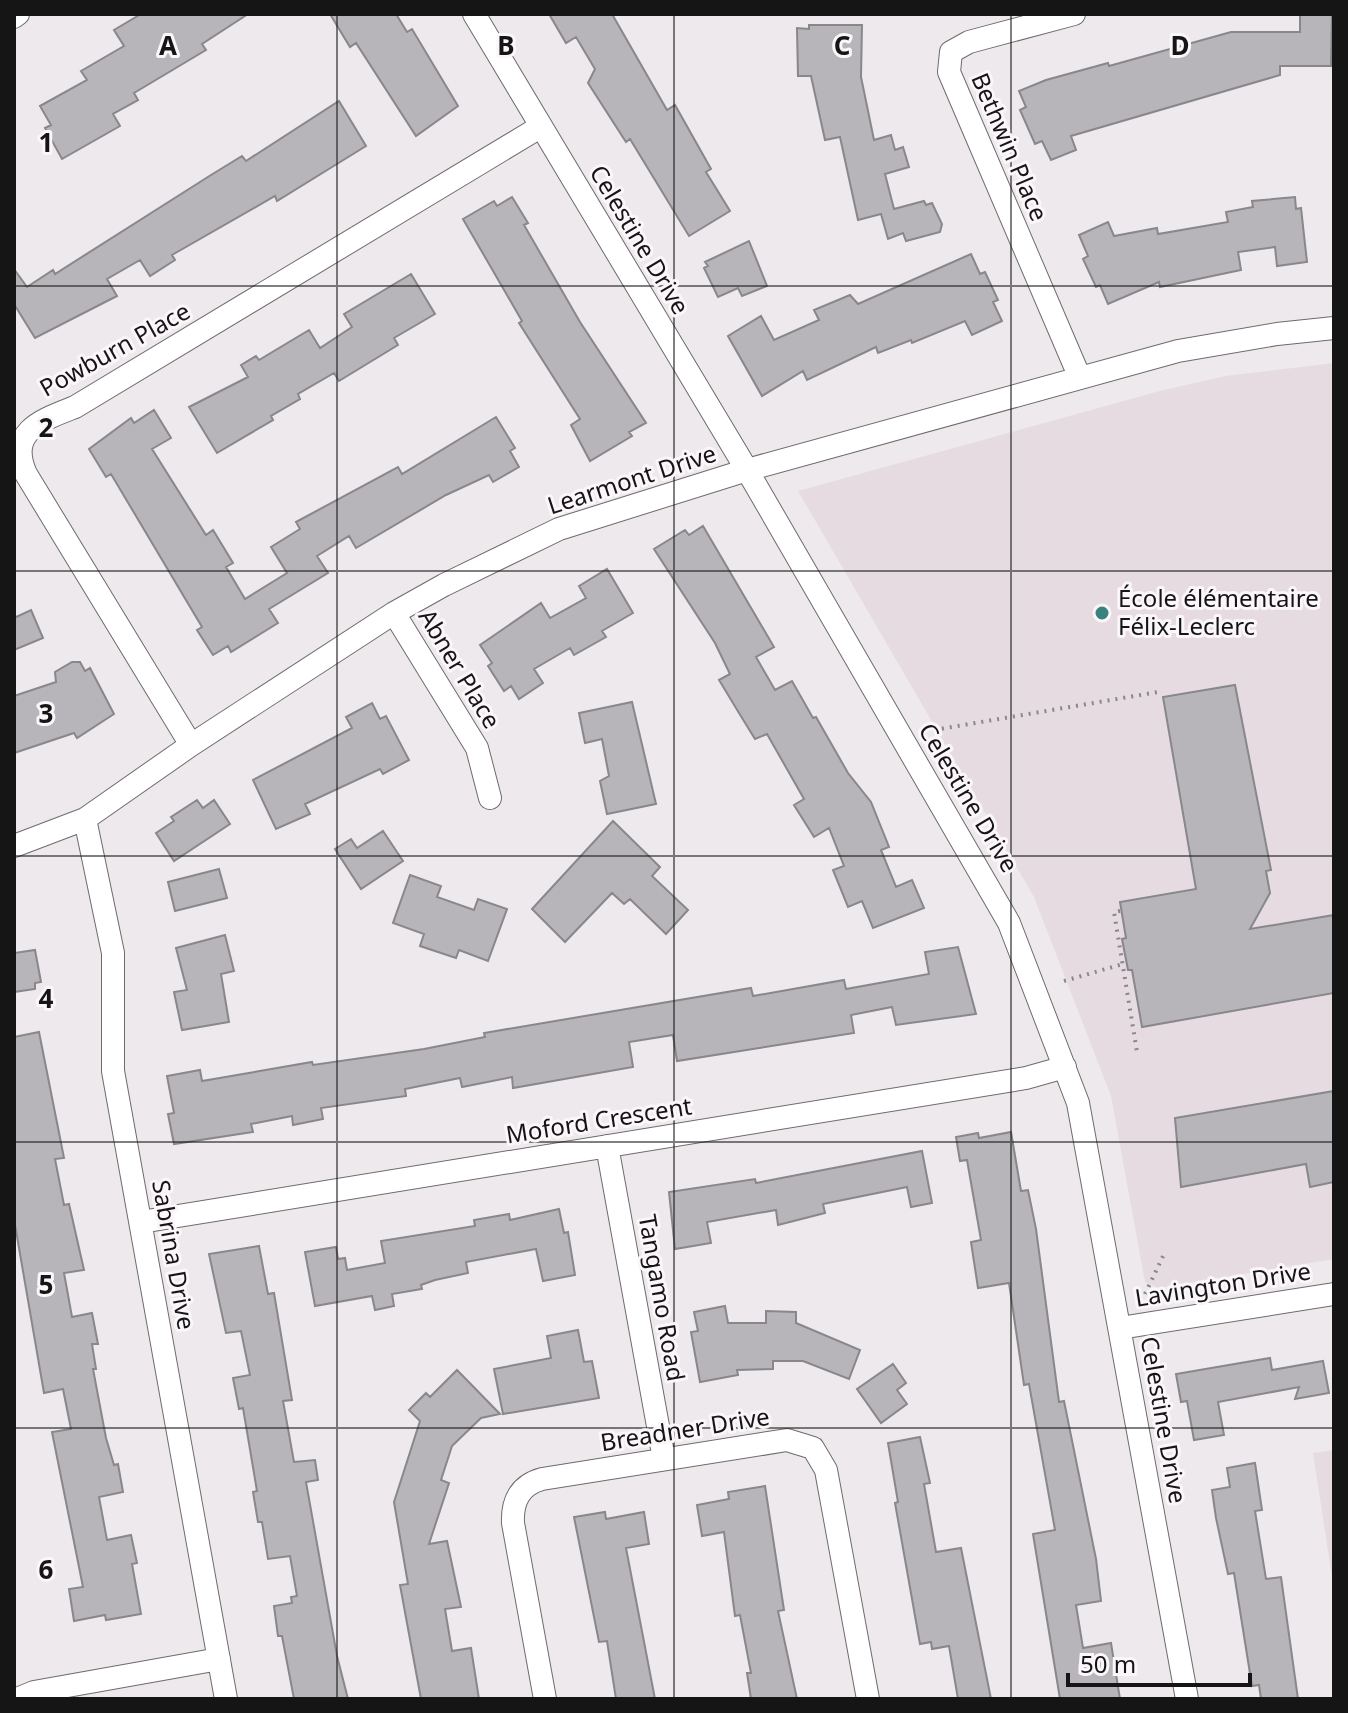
<svg xmlns="http://www.w3.org/2000/svg" width="1348" height="1713" viewBox="0 0 1348 1713" font-family="'Noto Sans',sans-serif">
  <rect width="100%" height="100%" fill="#ede9ec"/>
  <path fill="#e7dbe2" d="M1334,363V1259L1159,1288L1145,1282L1111,1096L1034,897L798,491L1160,391L1225,376Z
    M1334,1450V1590L1313,1453Z"/>
  <path fill="#b7b5b9" stroke="#88878a" stroke-width="2" d="M141,14H248L202,44L206,50L134,93L138,100L113,114L120,126L62,159L45,128L51,125L40,106L87,80L81,71L124,46L114,30Z
    M330,14H396L407,32L412,29L458,106L416,136L356,43L350,47Z
    M549,14H612L667,110L675,105L711,169L706,172L730,211L689,236L630,139L626,142L588,83L595,69L576,37L566,43Z
    M1300,14H1332L1331,66H1280V75L1071,136L1076,150L1051,160L1042,141L1035,144L1020,110L1026,107L1019,91L1046,80L1108,63L1109,66L1231,32H1300Z
    M809,25H862L861,77L874,140L891,135L895,150L903,147L909,167L885,174L894,209L924,201L926,205L932,203L942,224L940,232L906,241L903,233L888,239L881,214L858,220L840,137L825,140L811,76H798L797,28L809,29Z
    M339,101L366,146L277,201L275,196L172,255L175,260L150,276L140,260L107,279L117,296L35,338L14,304V269L27,287L53,270L55,274L211,175L242,156L246,161Z
    M512,197L528,223L524,225L580,322L646,423L629,432L632,436L590,461L571,425L580,419L519,323L522,321L463,219L494,201L497,206Z
    M1295,197L1296,209L1301,208L1307,262L1277,266L1275,247L1238,252L1241,270L1160,287L1159,282L1108,304L1100,285L1096,287L1083,259L1088,256L1079,235L1108,222L1114,236L1157,228L1158,234L1228,222L1226,212L1253,207L1252,201Z
    M749,241L767,286L742,296L738,288L718,297L704,268L708,266L705,262Z
    M971,254L980,274L985,272L998,300L993,302L1002,321L972,335L965,321L912,343L911,340L878,353L876,347L807,380L803,371L762,396L728,336L761,316L774,340L819,320L814,310L850,295L858,304Z
    M411,274L435,314L394,338L398,345L339,381L334,373L298,394L300,399L271,416L273,420L217,453L189,407L248,377L241,365L256,356L259,360L309,330L320,348L352,327L344,314Z
    M154,410L171,438L152,449L206,535L213,530L233,563L226,567L245,599L287,573L271,547L300,529L296,522L398,467L402,474L496,417L515,448L510,451L519,467L493,482L489,475L446,495L356,548L349,536L317,556L328,573L269,609L278,623L231,652L228,646L213,655L197,630L202,627L111,474L106,477L89,449L131,418L134,423Z
    M703,526L774,647L756,657L775,690L792,681L813,718L816,717L848,773L871,802L889,847L881,850L896,887L912,880L924,908L873,928L862,901L848,907L833,870L844,866L829,828L814,837L794,805L804,799L767,734L755,739L739,713L719,680L730,674L715,643L654,549L685,530L689,535Z
    M607,569L633,613L602,631L606,637L574,655L570,648L534,669L543,683L519,699L511,686L504,691L488,666L492,663L480,645L541,603L550,618L586,598L579,586Z
    M31,610L43,638L14,650V618Z
    M72,662H80L85,671L90,668L114,714L77,738L74,733L14,753V696L56,682L55,672Z
    M1235,685L1271,870L1266,871L1270,893L1250,929L1334,915V993L1142,1027L1132,970H1128L1122,939L1126,938L1120,902L1196,889L1163,697Z
    M632,702L656,804L607,814L600,781L609,776L602,739L585,743L579,713Z
    M372,703L380,719L386,716L409,760L383,774L380,769L305,804L310,814L276,829L253,780L352,728L346,717Z
    M197,800L203,808L214,800L230,824L174,861L156,833L174,821L171,817Z
    M613,821L660,867L652,876L688,910L666,934L630,899L624,904L612,893L565,942L532,909Z
    M383,831L403,861L361,889L335,849L351,839L357,848Z
    M219,869L227,898L175,911L168,882Z
    M410,875L441,886L437,897L474,910L478,899L507,909L488,961L459,950L456,958L420,946L424,934L393,923Z
    M225,935L234,971L221,974L229,1022L182,1030L174,992L187,990L176,948Z
    M958,947L976,1014L896,1025L892,1007L851,1015L854,1033L677,1061L673,1035L629,1042L633,1067L513,1088L512,1077L462,1087L460,1078L405,1089L406,1096L321,1108L323,1119L293,1125L292,1116L251,1124L253,1132L174,1144L168,1114L174,1113L167,1076L200,1070L202,1081L312,1062L313,1065L424,1049L485,1037L484,1033L751,988L753,996L844,980L846,989L929,974L925,952Z
    M35,950L41,982L35,983V989L14,992V953Z
    M39,1032L64,1158L55,1159L64,1205L69,1204L84,1270L64,1273L72,1317L92,1313L98,1344H92L96,1369H93L106,1438L114,1465L118,1464L123,1492L99,1497L107,1540L131,1535L137,1563L132,1564L141,1614L106,1620L105,1615L74,1621L69,1589L83,1587L52,1432L71,1429L63,1389L44,1393L14,1219V1037Z
    M1334,1091V1182L1310,1187L1306,1164L1181,1187L1175,1118Z
    M1011,1132L1021,1191L1028,1190L1036,1229L1059,1402L1064,1401L1096,1559L1101,1601L1076,1605L1083,1648L1111,1643L1120,1699H1060L1033,1534L1055,1530L1029,1384L1024,1385L1009,1283L978,1288L971,1242L981,1240L967,1160L960,1161L956,1137L978,1133L979,1138Z
    M922,1151L932,1203L911,1207L907,1187L823,1204L825,1213L778,1225L776,1210L707,1222L711,1243L675,1249L669,1192L755,1179L756,1183Z
    M559,1209L564,1233L568,1232L575,1275L543,1281L536,1249L466,1262L468,1273L435,1280L421,1285L422,1289L392,1294L394,1306L375,1310L372,1296L315,1306L305,1252L336,1247L338,1259L345,1258L347,1270L385,1263L381,1241L475,1226L474,1220L509,1214L510,1220Z
    M259,1246L268,1294L274,1293L292,1400L283,1401L294,1462L315,1460L318,1480L306,1482L337,1656L348,1699H294L282,1636H278L274,1606L292,1603L291,1597L297,1596L290,1556L268,1559L262,1522H258L253,1492L257,1491L243,1408L239,1409L233,1378L250,1375L241,1331L226,1333L209,1254Z
    M725,1306L728,1323H766V1311L796,1312V1323L860,1350L849,1379L803,1361H773V1369L737,1370L738,1375L700,1382L691,1332L698,1331L694,1312Z
    M578,1330L584,1362L592,1361L599,1398L503,1414L494,1369L551,1358L547,1336Z
    M1270,1358L1272,1370L1323,1361L1329,1393L1295,1399L1299,1387L1218,1402L1224,1435L1194,1440L1187,1401L1181,1402L1176,1374Z
    M893,1364L906,1383L897,1390L907,1404L881,1423L857,1389Z
    M457,1370L500,1414L481,1418L452,1446L441,1480L449,1483L429,1544L447,1541L461,1607L445,1609L452,1651L471,1648L479,1699H421L400,1585L408,1584L394,1502L420,1421L409,1410L426,1393L430,1397Z
    M920,1437L930,1483L924,1484L936,1552L961,1548L991,1699H958L949,1646L932,1649L931,1642L920,1644L895,1503L898,1502L888,1443Z
    M1255,1463L1262,1510L1255,1511L1266,1579L1281,1577L1298,1699H1261L1259,1685L1252,1686L1234,1573L1228,1574L1216,1518L1212,1490L1230,1487L1227,1468Z
    M765,1486L784,1610L778,1611L797,1699H751L747,1673H751L740,1615L735,1616L724,1532L702,1536L697,1505L729,1499L728,1492Z
    M605,1512L606,1519L644,1512L649,1544L626,1548L655,1699H616L607,1641L599,1642L574,1517Z"/>
  <g fill="none" stroke-linecap="round" stroke-linejoin="round">
    <g stroke="#6e6b6d" stroke-width="24">
      <path id="street" d="M474,14L747,470L1009,923L1078,1103L1187,1699
        M1074,14L969,42L951,52L949,72L1080,378
        M14,17L18,14
        M394,613L477,748L490,798
        M191,745L26,474C7,431 42,420 75,407L540,127
        M85,819L113,953V1071L226,1699
        M14,846L85,819L191,745L394,613L444,585L559,529L747,470L1178,351L1277,334L1334,328
        M607,1146L664,1459
        M141,1222L1026,1078L1065,1067
        M1120,1328L1334,1294
        M17,1699L34,1692L219,1659
        M545,1699L513,1523C512,1501 520,1485 542,1479L787,1440L813,1448L826,1470L868,1699"/>
    </g>
    <path stroke="#8a8789" stroke-width="4" stroke-dasharray="2 6" stroke-linecap="butt" d="M934,730L1158,692
      M1120,911L1114,912L1137,1052
      M1064,981L1123,964
      M1145,1294L1164,1254
      M1334,1506V1537"/>
    <use href="#street" stroke="#fff" stroke-width="22"/>
  </g>
  <path fill="none" stroke="#161515" stroke-width="2" stroke-opacity="0.55" d="M337,14V1699M674,14V1699M1011,14V1699M14,286H1334M14,571H1334M14,856H1334M14,1142H1334M14,1428H1334"/>
  <circle fill="#3a827d" stroke="#faf6f9" stroke-width="3" cx="1102" cy="613" r="8"/>
  <g text-anchor="middle" stroke-width="6" stroke-linejoin="round" paint-order="stroke">
    <g font-size="24" fill="#161515" stroke="#faf6f9">
      <text transform="translate(1009 147) rotate(67)" y="8">Bethwin Place</text>
      <text transform="translate(639 240) rotate(59)" y="8">Celestine Drive</text>
      <text transform="translate(115 350) rotate(-29)" y="8">Powburn Place</text>
      <text transform="translate(632 480) rotate(-18)" y="8">Learmont Drive</text>
      <text transform="translate(459 669) rotate(59)" y="8">Abner Place</text>
      <text transform="translate(968 798) rotate(59)" y="8">Celestine Drive</text>
      <text transform="translate(599 1121) rotate(-9)" y="8">Moford Crescent</text>
      <text transform="translate(173 1255) rotate(80)" y="8">Sabrina Drive</text>
      <text transform="translate(1223 1285) rotate(-9)" y="8">Lavington Drive</text>
      <text transform="translate(661 1298) rotate(80)" y="8">Tangamo Road</text>
      <text transform="translate(1163 1420) rotate(80)" y="8">Celestine Drive</text>
      <text transform="translate(685 1430) rotate(-9)" y="8">Breadner Drive</text>
    </g>
    <g font-size="24" fill="#161515" stroke="#faf6f9" text-anchor="start">
      <text x="1118" y="607">École élémentaire<tspan x="1118" dy="28">Félix-Leclerc</tspan></text>
    </g>
  </g>
  <g font-size="26" text-anchor="middle" font-weight="bold" fill="#161515" stroke="#faf6f9" stroke-width="6" stroke-linejoin="round" paint-order="stroke">
    <text x="168" y="55">A</text>
    <text x="506" y="55">B</text>
    <text x="842" y="55">C</text>
    <text x="1180" y="55">D</text>
    <text x="46" y="152">1</text>
    <text x="46" y="437">2</text>
    <text x="46" y="723">3</text>
    <text x="46" y="1008">4</text>
    <text x="46" y="1294">5</text>
    <text x="46" y="1579">6</text>
  </g>
  <rect width="1348" height="1713" fill="none" stroke="#161515" stroke-width="32"/>
  <path d="M1068 1673v12h182v-12" fill="none" stroke="#161515" stroke-width="4"/>
  <text x="1080" y="1673" font-size="24" fill="#161515" stroke="#faf6f9" stroke-width="6" paint-order="stroke">50 m</text>
</svg>
